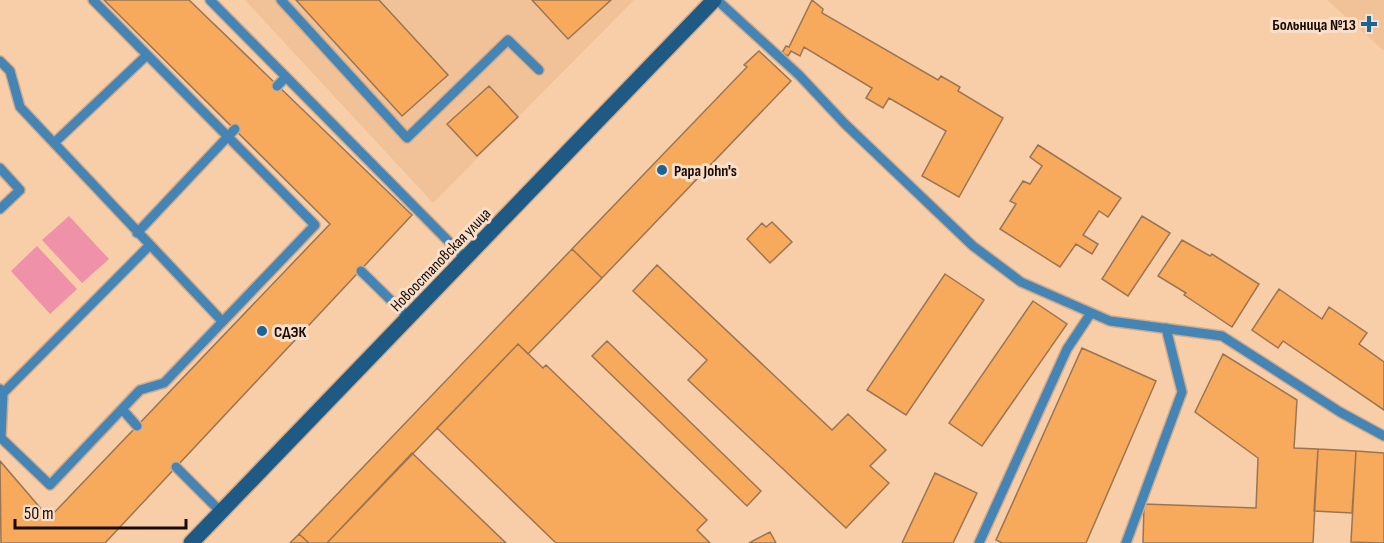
<svg xmlns="http://www.w3.org/2000/svg" width="1384" height="543" viewBox="0 0 1384 543" font-family="'Sofia Sans Condensed',sans-serif">
  <rect width="100%" height="100%" fill="#f8cea9"/>
  <path fill="#f1c297" d="M245,0H634L433,203Z
    M1327,0H1384V51Z"/>
  <path fill="#f091aa" d="M69,216L109,259L82,283L42,240Z
    M37,246L77,289L50,314L11,271Z"/>
  <path fill="#f7a95c" stroke="#9b7553" stroke-width="1.5" d="M104,0H189L412,215L105,543H1L0,461L49,518L330,224Z
    M296,0H379L448,75L402,116Z
    M532,0H611L568,39Z
    M812,0L823,9L822,13L938,80L941,76L960,87L958,91L1003,118L959,197L922,176L946,131L889,98L883,108L866,98L872,88L804,47L800,56L791,51L788,56L782,53L786,46L789,47Z
    M759,51L791,81L602,278L572,249L747,67L744,65Z
    M489,86L518,117L477,156L447,124Z
    M1038,145L1121,198L1108,217L1099,211L1083,235L1098,244L1092,254L1076,244L1060,267L1000,229L1016,204L1010,201L1023,181L1030,184L1042,166L1030,157Z
    M1142,216L1170,233L1128,296L1102,279Z
    M772,222L792,242L770,263L747,239L762,223L766,227Z
    M1182,240L1210,256L1212,254L1259,284L1232,327L1184,295L1186,293L1158,276Z
    M572,249L602,278L528,354L518,344L327,543H309L299,534Z
    M657,265L832,430L848,414L886,450L870,466L889,483L846,528L688,380L707,360L633,291Z
    M945,274L984,300L906,415L867,390Z
    M1279,289L1322,319L1329,307L1367,333L1359,344L1384,362V410L1283,341L1278,348L1252,330Z
    M1033,301L1067,324L982,446L949,423Z
    M607,341L761,491L747,506L592,356Z
    M518,344L543,368L546,365L707,520L697,530L710,543H556L437,428Z
    M1082,348L1156,381L1086,543H1002L996,540Z
    M1223,354L1297,400L1294,448L1318,449L1313,543H1143L1144,504L1256,508L1258,458L1195,412Z
    M1318,449L1356,451L1352,513L1314,511Z
    M1356,451L1384,453V543L1351,542Z
    M412,453L506,543H327Z
    M935,473L977,493L953,543H902Z
    M770,532L776,543H749Z
    M299,534L309,543H290Z"/>
  <g fill="none" stroke-linecap="round" stroke-linejoin="round">
    <g stroke="#d0ab8b" stroke-width="12">
      <path id="service" d="M210,0L465,258
        M281,0L407,138L508,40L539,70
        M717,0L799,75L845,124L973,246L1021,282L1110,321L1222,336L1340,412L1384,436
        M0,61L10,71L20,107L222,321
        M277,86L286,77
        M54,143L147,55
        M0,168L20,190L0,209
        M137,233L235,129
        M361,271L408,317
        M0,389L3,393L1,438L50,485L140,390L164,383L315,225L93,0
        M3,393L150,245
        M122,409L137,426
        M176,467L221,512
        M979,543L1067,349L1091,313
        M1126,543L1182,392L1166,328"/>
    </g>
    <g stroke="#d0ab8b" stroke-width="18">
      <path id="secondary" d="M191,543L714,0"/>
    </g>
    <use href="#service" stroke="#4485b6" stroke-width="9"/>
    <use href="#secondary" stroke="#1e5a83" stroke-width="15"/>
  </g>
  <g fill="#186598" stroke="#f9dfc9" stroke-width="2">
    <path d="M1366 15h6v6h6v6h-6v6h-6v-6h-6v-6h6z"/>
    <circle cx="662" cy="170" r="6"/>
    <circle cx="262" cy="331" r="6"/>
  </g>
  <g text-anchor="middle" stroke-width="6" stroke-linejoin="round" paint-order="stroke">
    <g font-size="16" font-weight="bold" fill="#190b01" stroke="#f9dfc9" text-anchor="start">
      <text x="1356" y="30" text-anchor="end">Больница №13</text>
      <text x="674" y="176">Papa John's</text>
      <text x="274" y="337">СДЭК</text>
    </g>
    <g font-size="16" fill="#190b01" stroke="#f9dfc9">
      <text transform="translate(440 259) rotate(-46)" y="6">Новоостаповская улица</text>
    </g>
  </g>
  <path d="M15 519v9h171v-9" fill="none" stroke="#190b01" stroke-width="3"/>
  <text x="24" y="519" font-size="18" fill="#190b01" stroke="#f9dfc9" stroke-width="4.5" paint-order="stroke">50 m</text>
</svg>
